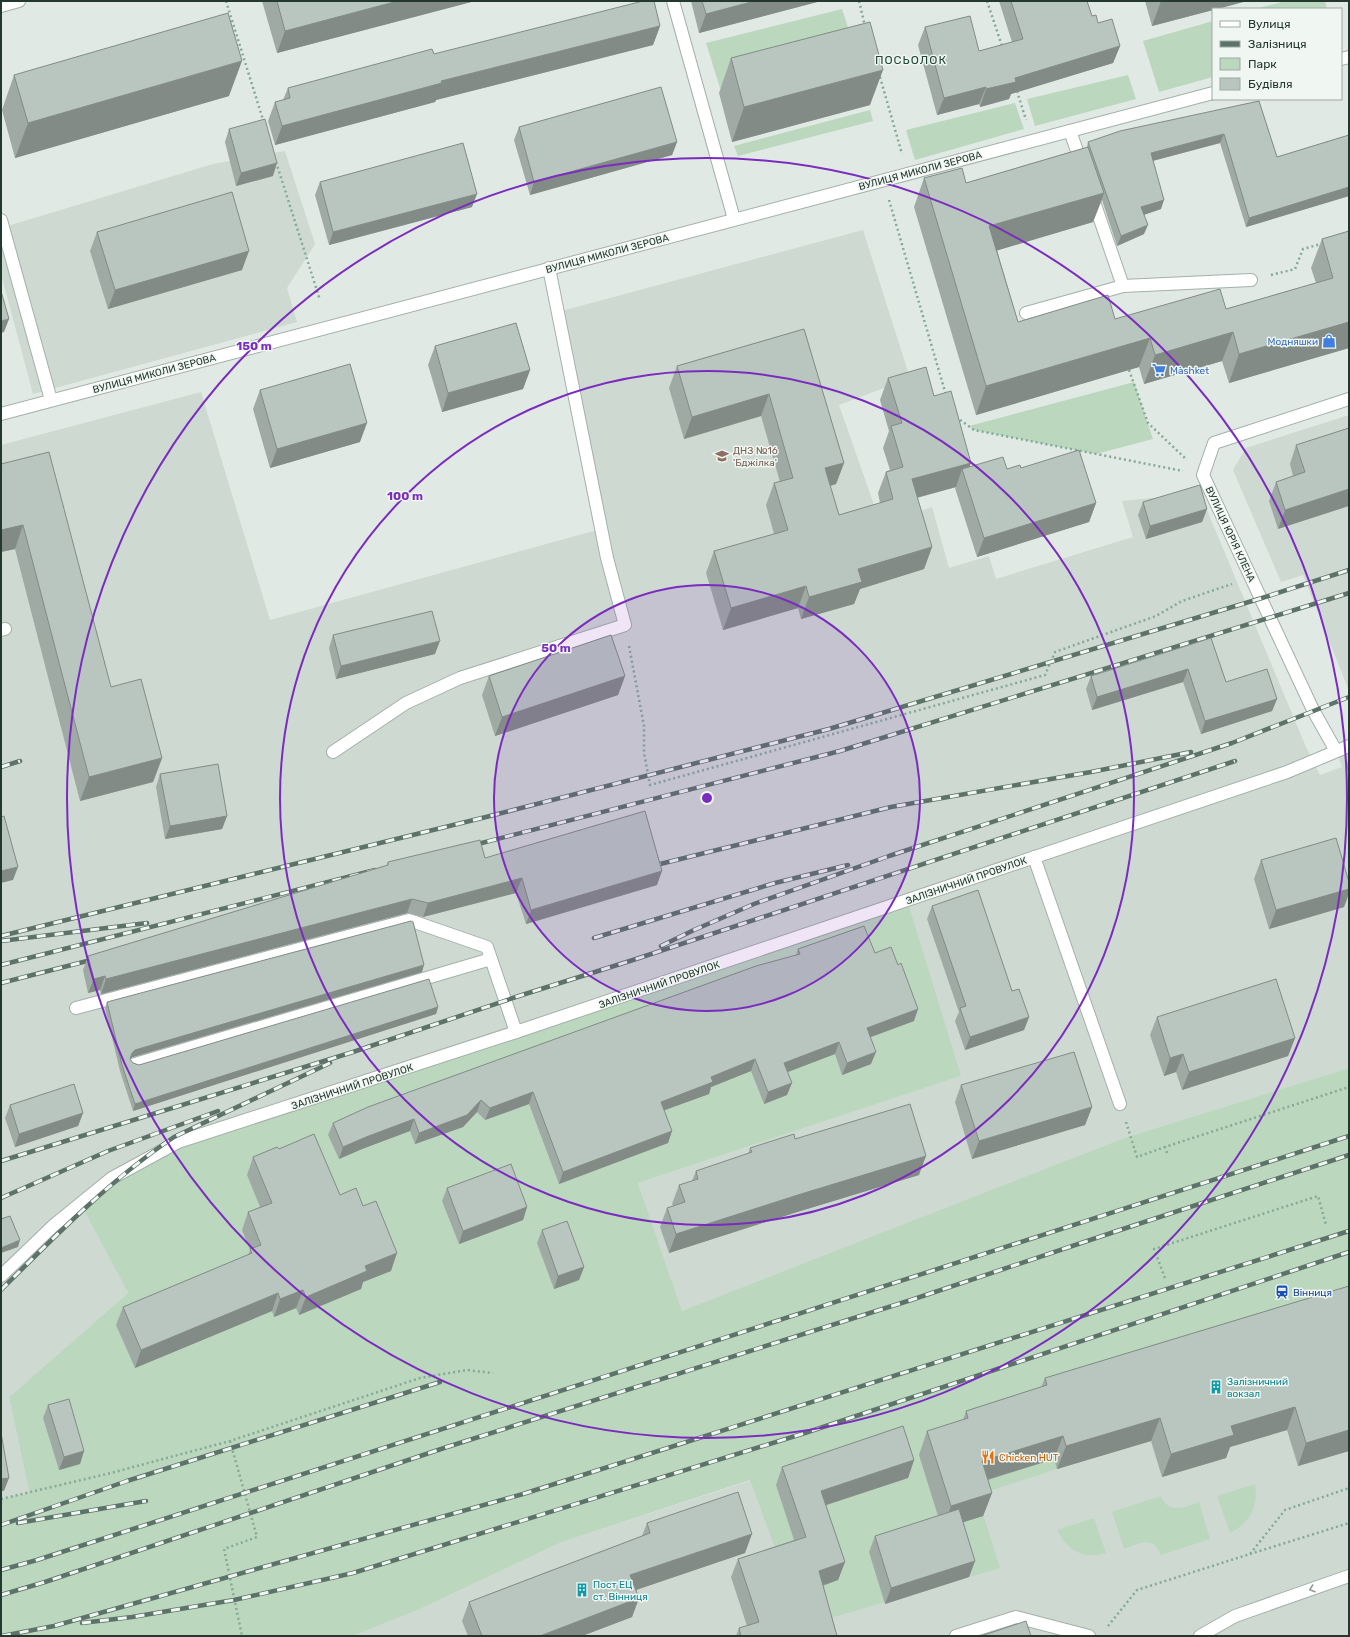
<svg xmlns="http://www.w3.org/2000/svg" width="1350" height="1637" viewBox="0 0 1350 1637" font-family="Rubik,sans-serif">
  <rect width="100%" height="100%" fill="#e0e9e4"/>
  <path fill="#ced9d2" d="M285,151L315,244L287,288L297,322L33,394L1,274V228L213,164Z
    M863,230L910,378L839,405L881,525L932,507L949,568L989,556L996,579L1133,537L1122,501L1194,494L1204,503L1306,747L1320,775L1342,767L1336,751L1349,746V1068L1124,1138L682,1312L638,1183L961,1076L746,954L174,1137L118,1174L80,1203L128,1293L9,1397L29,1492L1,1499V445L201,392L270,620L601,529L558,312Z
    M1349,415V691L1303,575L1281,582L1233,470L1246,448Z
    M1349,1285V1636H353L420,1609L562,1542Z"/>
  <path fill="#bbd8be" d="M1285,1H1325L1327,9H1256Z
    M842,9L855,49L720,88L706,43Z
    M1213,21V77L1159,92L1143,41Z
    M1128,75L1136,99L1035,126L1027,99Z
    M1015,103L1024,129L915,160L906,130Z
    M870,110L873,121L738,156L734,146Z
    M1134,382L1153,439L1096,454L974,430L969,426Z
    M907,900L961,1076L638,1183L682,1311L1124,1138L1349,1068V1307L1057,1469L977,1495L1000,1568L804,1626L750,1480L562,1542L420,1609L353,1636H1V1499L29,1492L9,1397L128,1293L80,1203L118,1174L174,1137L516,1032Z
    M1255,1484C1259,1506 1250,1523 1230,1533L1217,1496Z
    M1161,1496C1169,1515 1185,1507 1199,1502L1210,1539L1161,1555C1152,1535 1141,1543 1124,1549L1112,1512Z
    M1094,1518L1106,1553C1083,1559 1068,1552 1057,1530Z"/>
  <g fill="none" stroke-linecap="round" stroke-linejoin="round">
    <g stroke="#a4b0aa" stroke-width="14">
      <path id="lane" d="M673,1L734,219
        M1070,131L1082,165
        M1092,196L1123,286L1251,280
        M1,220L51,400
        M1026,313L1123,286
        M1,630L5,629
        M333,752L406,703L460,678L625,625L607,558L549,268
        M1034,857L1120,1104
        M76,1008L409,920L487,947L516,1032
        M135,1064L491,959
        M956,1636L1016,1617L1089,1636"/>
    </g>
    <g stroke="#a4b0aa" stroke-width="14">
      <path id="street" d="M1,6L19,1
        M1341,59L1349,57
        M1,414L1213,93
        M1336,751L1313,710L1203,475L1214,443L1349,399
        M1,1276L53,1226L112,1178L178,1142L516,1032L1287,772L1349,746
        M1200,1636L1235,1616L1349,1576"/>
    </g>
    <path stroke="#84a997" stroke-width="2.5" stroke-dasharray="2 3" stroke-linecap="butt" d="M226,1L264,123
      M859,1L865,26
      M987,1L1002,46
      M880,77L902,154
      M1017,91L1026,120
      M276,162L320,300
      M889,200L946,395
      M1271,275L1295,269L1303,249L1321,244
      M1129,370L1148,423L1187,460
      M956,417L974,430L1183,471
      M629,646L644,726V753L650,785L1045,675L1055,652L1156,616L1182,601L1232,584
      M1126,1122L1137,1157L1165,1147
      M1167,1153L1165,1147L1349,1087
      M1165,1278L1154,1249L1318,1196L1326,1225
      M230,1441L257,1537L224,1549L242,1636
      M1,1499L111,1473L230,1441L420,1378L467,1370L493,1373
      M1250,1554L1349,1523
      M1108,1626L1137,1590L1250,1554L1285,1510L1349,1488"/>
    <use href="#lane" stroke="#fff" stroke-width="12"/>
    <use href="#street" stroke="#fff" stroke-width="12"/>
    <g stroke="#5d736a" stroke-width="4.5">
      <path id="rail" d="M1,767L20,761
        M470,846L840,751L1349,593
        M652,866L891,807L1091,772L1191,752
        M1,936L486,817L829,729L1262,598L1349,570
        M594,938L775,883L848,865
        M1,941L147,923
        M661,946L694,930L754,904L889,856L1232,743L1349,697
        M1,965L375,870
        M1,983L95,959
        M1,1161L353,1052L522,995L633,960L1235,761
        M1,1198L108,1151L218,1111
        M1,1290C55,1236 110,1180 174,1137L330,1063
        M18,1523L146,1501
        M1,1525L127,1481L440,1382
        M1,1570L37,1560L1349,1136
        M1,1595L45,1582L447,1447L911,1300L1117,1231L1349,1155
        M82,1623L132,1617L234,1600L353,1573L805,1433L1349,1252
        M2,1636L54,1626L523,1494L1349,1231"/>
    </g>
    <use href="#rail" stroke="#f0f6f2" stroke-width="3" stroke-dasharray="9" stroke-linecap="butt"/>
  </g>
  <path fill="#9faaa4" d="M262,1H475L277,53Z
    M691,1H821L699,33Z
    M999,1H1087L1092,16L1098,23L1120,46L1113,63L1011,94L1009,99L980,107L979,104L937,115L918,45L925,27L979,51L1012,42Z
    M1145,1H1247L1217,9H1213V10L1152,26Z
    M660,26L653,45L436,100L435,102L275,145L268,121L275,102L283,100L288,88L434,54Z
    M731,58L870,105L732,142L719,93Z
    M14,75L229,96L15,158L2,110Z
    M1259,101L1277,157L1349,135V196L1246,227L1220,143L1153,161L1161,209L1144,215V234L1117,246L1102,200L1093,222L997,250L1018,322L1115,319L1226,309L1316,283L1311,268L1322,239L1349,231V348L1229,383L1222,361L1144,384L1139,367L976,415L914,207L924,178L966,183L1087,147L1088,142Z
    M519,127L677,142L672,155L530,195L514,140Z
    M229,129L273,176L236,186L225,142Z
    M320,182L472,207L329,245L315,195Z
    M97,232L242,270L108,309L90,251Z
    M804,329L844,463L836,484L830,486L839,515L880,503L878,493L886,472L890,470L883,448L889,431L880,400L888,378L934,396L969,467L1007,469L1021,468L1096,503L1089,522L977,557L955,488L956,487L917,498L932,547L924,569L860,589L854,604L801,619L798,608L723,630L706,573L714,551L774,534L766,505L774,483L780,482L761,416L684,439L669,388L677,366Z
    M435,346L530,370L523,389L442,412L428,365Z
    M260,390L360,442L270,468L253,409Z
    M1349,428L1278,529L1269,501L1276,482L1293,476L1290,464L1296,445Z
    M1,464L111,687L162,758L153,782L80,801L15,549L1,552Z
    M1143,502L1207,509L1202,522L1146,539L1138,515Z
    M333,635L435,654L336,679L329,648Z
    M1211,638L1226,682L1277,699L1272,711L1201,734L1183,682L1092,710L1086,689L1091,676Z
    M489,676H625L618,695L495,736L482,695Z
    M1349,759V775L1346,766Z
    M160,774L227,816L222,829L165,839L156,787Z
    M485,858L657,885L526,924L516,893L423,917L407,913L101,994L100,990L88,993L83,970L88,956L386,866L388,862Z
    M1261,860L1349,882V893L1344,907L1269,929L1254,879Z
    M932,906L1012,991L1029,1017L1024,1030L965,1050L955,1021L959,1012L927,919Z
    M798,949L875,953L914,1021L870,1037L871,1064L842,1075L835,1054L787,1072V1095L764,1104L751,1071L711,1087L709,1094L664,1110L672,1131L668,1143L559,1184L529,1104L485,1120L477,1112L463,1127L415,1144L410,1131L362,1149L339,1159L328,1135L333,1123L796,955Z
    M422,972L133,1057L130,1059L133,1063L139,1065L438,1007L436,1014L133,1111L120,1071L105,1008L107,1002Z
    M1157,1017L1295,1038L1288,1056L1182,1090L1176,1072L1164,1076L1150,1035Z
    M961,1085L1092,1107L1085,1125L972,1159L955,1102Z
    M10,1105L83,1113L78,1126L15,1147L5,1118Z
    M795,1139L919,1175L794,1213L669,1253L660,1227L667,1208L673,1206L672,1204L679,1185L692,1181L696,1171L748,1154L750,1148Z
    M279,1149L340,1195L391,1271L363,1282L361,1289L299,1315L296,1308L274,1317L272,1311L135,1368L116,1325L123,1307L248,1255L250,1250L242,1230L248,1212L260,1207L247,1175L253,1157Z
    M447,1188L527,1207L523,1220L459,1244L442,1201Z
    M542,1230L584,1267L579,1280L554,1289L537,1243Z
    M1349,1286V1451L1298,1466L1287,1430L1230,1447L1226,1458L1162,1477L1151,1441L1057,1469L1054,1459L988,1480L992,1493L983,1516L963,1522L975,1561L969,1577L885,1604L869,1552L875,1536L938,1516L919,1455L927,1431L963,1420L966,1411L1041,1387L1045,1378Z
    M48,1405L84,1451L80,1464L59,1470L43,1418Z
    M914,1460L908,1478L826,1505L845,1562L838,1580L823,1586L837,1636H736L739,1628L747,1626L731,1577L738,1559L794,1540L776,1485L782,1467Z
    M647,1523L745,1553L636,1590L639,1598L632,1617L582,1636H468L462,1621L469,1602L642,1536Z"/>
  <path fill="#828b86" d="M398,1H475L277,53L285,31Z
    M755,1H821L699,33L706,14Z
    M1161,1H1247L1217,9H1213V10L1152,26Z
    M660,26L653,45L436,100L435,102L275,145L282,126L441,81Z
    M1120,46L1113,63L1011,94L1009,99L980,107L986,89L1015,78Z
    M242,61L229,96L15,158L28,123Z
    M883,70L870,105L732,142L744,107Z
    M986,87L979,104L937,115L944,98Z
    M1224,134L1220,143L1148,162L1151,153Z
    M677,142L672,155L530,195L534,182Z
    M277,163L273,176L236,186L241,173Z
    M1349,187V196L1246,227L1249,218Z
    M1104,193L1093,222L979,256L989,226Z
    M477,194L472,207L329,245L333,232Z
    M1164,200L1161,209L1137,217L1141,207Z
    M1148,225L1144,234L1117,246L1121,236Z
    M249,251L242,270L108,309L115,290Z
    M9,319L4,332L1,333V321Z
    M1349,322V348L1229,383L1239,354Z
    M1233,332L1222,361L1144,384L1155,355Z
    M1150,338L1139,367L976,415L986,386Z
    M530,370L523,389L442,412L448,393Z
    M769,394L761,416L684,439L692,417Z
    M367,423L360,442L270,468L277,449Z
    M844,463L836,484L817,490L825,468Z
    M971,463L965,478L962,469L956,487L904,501L912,479Z
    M1349,489V506L1278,529L1285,510Z
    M1096,503L1089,522L977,557L984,538Z
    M1207,509L1202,522L1146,539L1150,526Z
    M23,525L15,549L1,552V530Z
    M932,547L924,569L860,589L854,604L801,619L809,597L858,569Z
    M806,586L798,608L723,630L731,608Z
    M440,641L435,654L336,679L341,666Z
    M1188,669L1183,682L1092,710L1097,697Z
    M625,676L618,695L495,736L502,717Z
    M1277,699L1272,711L1201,734L1205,721Z
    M162,758L153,782L80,801L89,777Z
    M227,816L222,829L165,839L170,826Z
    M18,867L13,880L1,883V871Z
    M662,871L657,885L526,924L531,910Z
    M522,878L516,893L423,917L428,903Z
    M1349,889V893L1344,907L1269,929L1276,910Z
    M412,899L407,913L101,994L106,979Z
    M424,965L422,972L133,1057L129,1059L132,1053L135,1050Z
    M105,976L100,990L88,993L94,979Z
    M438,1007L436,1014L133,1111L135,1104Z
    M918,1009L914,1021L863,1040L867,1028Z
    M1029,1017L1024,1030L965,1050L970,1037Z
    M1295,1038L1288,1056L1182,1090L1189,1072Z
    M839,1042L835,1054L780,1075L784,1063Z
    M876,1052L871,1064L842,1075L847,1063Z
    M1183,1054L1176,1072L1164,1076L1170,1058Z
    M755,1059L751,1071L711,1087L709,1094L657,1113L661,1102L711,1077Z
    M792,1083L787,1095L764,1104L768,1092Z
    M533,1092L529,1104L485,1120L490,1108Z
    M481,1100L477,1112L463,1127L415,1144L419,1133Z
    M1092,1107L1085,1125L972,1159L979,1141Z
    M83,1113L78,1126L15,1147L19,1134Z
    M414,1119L410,1131L362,1149L339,1159L343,1147L366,1137Z
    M672,1131L668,1143L559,1184L563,1172Z
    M926,1156L919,1175L794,1213L669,1253L676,1234L801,1194Z
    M527,1207L523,1220L459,1244L463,1231Z
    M20,1240L18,1247L1,1253V1248Z
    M397,1253L391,1271L363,1282L361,1289L299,1315L306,1297L365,1266Z
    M584,1267L579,1280L554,1289L558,1276Z
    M303,1290L296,1308L274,1317L280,1299Z
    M278,1293L272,1311L135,1368L141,1350Z
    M1295,1407L1287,1430L1230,1447L1226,1458L1162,1477L1171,1454L1231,1426Z
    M1160,1418L1151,1441L1057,1469L1066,1446Z
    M1349,1430V1451L1298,1466L1306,1443Z
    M1063,1436L1054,1459L973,1484L982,1461Z
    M84,1451L80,1464L59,1470L64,1457Z
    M914,1460L908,1478L814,1509L821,1491Z
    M9,1478L4,1491H1V1479Z
    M992,1493L983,1516L942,1529L951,1506Z
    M752,1534L745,1553L624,1594L630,1575Z
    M975,1561L969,1577L885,1604L891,1588Z
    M845,1562L838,1580L812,1589L819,1571Z
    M639,1598L632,1617L582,1636H540Z"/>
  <path fill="#b9c6bf" stroke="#828b86" d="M277,1H398L285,31Z
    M643,1H654L660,26L441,81L442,83L282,126L275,102L290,98L288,88L432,49L434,54Z
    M702,1H755L706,14Z
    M1011,1H1087L1092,16L1096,15L1098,23L1112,19L1120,46L1015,78L1016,82L986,89V87L944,98L925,27L970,16L979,51L1023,39Z
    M228,13L242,61L28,123L14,75Z
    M870,22L883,70L744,107L731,58Z
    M661,87L677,142L534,182L519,127Z
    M1259,101L1277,157L1349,135V187L1249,218L1224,134L1151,153L1164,200L1141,207L1148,225L1121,236L1088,142L1120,131Z
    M265,119L277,163L241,173L229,129Z
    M463,143L477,194L333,232L320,182Z
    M1088,147L1104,193L989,226L1018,322L1108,295L1115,319L1220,289L1226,309L1333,278L1322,239L1349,231V322L1239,354L1233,332L1155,355L1150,338L986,386L924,178L962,168L966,183Z
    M232,192L249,251L115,290L97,232Z
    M1,291L9,319L1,321Z
    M516,323L530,370L448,393L435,346Z
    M804,329L844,463L825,468L839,515L893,499L886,472L903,467L891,426L902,423L888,378L926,367L934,396L951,391L971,463L912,479L932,547L858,569L862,582L809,597L806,586L731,608L714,551L788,530L774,483L793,478L769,394L692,417L677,366Z
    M350,364L367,423L277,449L260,390Z
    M1349,428V489L1285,510L1276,482L1305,472L1296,445Z
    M1079,450L1096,503L984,538L962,469L1003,457L1007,469L1020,465L1021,468Z
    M49,452L111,687L141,679L162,758L89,777L23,525L1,530V464Z
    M1200,485L1207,509L1150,526L1143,502Z
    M432,611L440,641L341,666L333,635Z
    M611,635L625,676L502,717L489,676Z
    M1211,638L1226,682L1267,669L1277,699L1205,721L1188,669L1097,697L1091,676Z
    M218,764L227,816L170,826L160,774Z
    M645,811L662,871L531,910L522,878L428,903L412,899L106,979L105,976L94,979L88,956L388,865V862L480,840L485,858Z
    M4,816L18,867L1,871V817Z
    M1336,838L1349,882V889L1276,910L1261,860Z
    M978,890L1012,991L1019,989L1029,1017L970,1037L960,1008L966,1006L932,906Z
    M411,921L413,922L424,965L135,1050L132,1053L130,1059L133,1063L139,1065L429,979L438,1007L135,1104L122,1065L107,1002Z
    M864,926L875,953L891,947L898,965L901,963L918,1009L867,1028L876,1052L847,1063L839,1042L784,1063L792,1083L768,1092L755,1059L711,1077L713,1082L661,1102L672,1131L563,1172L533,1092L490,1108L481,1100L467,1115L419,1133L414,1119L366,1137L343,1147L333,1123L368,1107L756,966L800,954L798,949Z
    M1276,979L1295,1038L1189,1072L1183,1054L1170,1058L1157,1017Z
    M1074,1052L1092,1107L979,1141L961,1085Z
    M74,1084L83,1113L19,1134L10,1105Z
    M910,1104L926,1156L801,1194L676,1234L667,1208L685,1202L679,1185L698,1179L696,1171L752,1152L750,1148L794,1134L795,1139Z
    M314,1134L340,1195L356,1188L363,1206L376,1201L397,1253L365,1266L367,1271L306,1297L303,1290L280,1299L278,1293L141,1350L123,1307L252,1253L250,1249L261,1245L248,1212L272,1203L253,1157L277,1147L279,1149Z
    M511,1164L527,1207L463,1231L447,1188Z
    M10,1216L20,1240L1,1248V1219Z
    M567,1221L584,1267L558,1276L542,1230Z
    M1349,1286V1430L1306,1443L1295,1407L1231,1426L1234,1435L1171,1454L1160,1418L1066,1446L1063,1436L982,1461L992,1493L951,1506L927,1431L968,1418L966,1411L1047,1385L1045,1378Z
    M69,1399L84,1451L64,1457L48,1405Z
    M903,1426L914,1460L821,1491L845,1562L819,1571L837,1636H741L739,1628L759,1622L738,1559L806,1537L782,1467Z
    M1,1433L9,1478L1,1479Z
    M738,1492L752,1534L630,1575L639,1598L540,1636H482L469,1602L650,1533L647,1523Z
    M959,1509L975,1561L891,1588L875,1536Z
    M1026,1621L1031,1636H981Z"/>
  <defs><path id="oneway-chevron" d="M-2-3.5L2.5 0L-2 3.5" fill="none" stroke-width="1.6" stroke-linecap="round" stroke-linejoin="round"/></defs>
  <use stroke="#919c96" href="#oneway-chevron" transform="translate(1312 1589) rotate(161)"/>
  <circle cx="707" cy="798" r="213" fill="#7b2cbf" fill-opacity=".12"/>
  <g fill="none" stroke="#7b2cbf" stroke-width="2">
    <circle cx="707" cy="798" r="213"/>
    <circle cx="707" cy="798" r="427"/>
    <circle cx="707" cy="798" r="640"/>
  </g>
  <defs>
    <g id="shop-bare" transform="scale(1.08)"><path d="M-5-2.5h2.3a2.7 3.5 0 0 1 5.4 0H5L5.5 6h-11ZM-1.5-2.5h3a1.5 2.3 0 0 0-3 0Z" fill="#3f7fe0" stroke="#f0f6f2" stroke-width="2.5" paint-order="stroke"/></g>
    <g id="supermarket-bare" transform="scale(1.08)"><path d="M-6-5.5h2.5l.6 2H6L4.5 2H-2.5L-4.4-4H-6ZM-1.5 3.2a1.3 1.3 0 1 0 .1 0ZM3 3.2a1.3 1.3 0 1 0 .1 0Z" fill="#3f7fe0" stroke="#f0f6f2" stroke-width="2.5" paint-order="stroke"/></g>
    <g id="school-bare" transform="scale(1.08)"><path d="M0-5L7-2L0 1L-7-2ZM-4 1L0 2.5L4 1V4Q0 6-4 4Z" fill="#8d6e63" stroke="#f0f6f2" stroke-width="2.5" paint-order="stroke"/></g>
    <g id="station-bare" transform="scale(1.08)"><path d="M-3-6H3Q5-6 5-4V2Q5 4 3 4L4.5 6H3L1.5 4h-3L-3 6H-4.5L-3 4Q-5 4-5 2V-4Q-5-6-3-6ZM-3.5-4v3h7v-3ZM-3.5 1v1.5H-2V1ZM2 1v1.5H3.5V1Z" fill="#1a4fb4" stroke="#f0f6f2" stroke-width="2.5" paint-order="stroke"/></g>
    <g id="building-bare" transform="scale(1.08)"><path d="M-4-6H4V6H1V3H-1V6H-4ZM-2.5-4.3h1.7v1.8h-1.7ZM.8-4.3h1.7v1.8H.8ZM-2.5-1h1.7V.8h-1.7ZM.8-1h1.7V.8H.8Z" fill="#0f9aa8" stroke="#f0f6f2" stroke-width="2.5" paint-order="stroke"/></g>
    <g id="restaurant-bare" transform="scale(1.08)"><path d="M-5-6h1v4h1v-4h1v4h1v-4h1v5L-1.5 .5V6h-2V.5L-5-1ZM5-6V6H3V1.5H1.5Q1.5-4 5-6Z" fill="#e8710a" stroke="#f0f6f2" stroke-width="2.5" paint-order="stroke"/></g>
  </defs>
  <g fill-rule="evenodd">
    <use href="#shop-bare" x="1329" y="341"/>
    <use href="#supermarket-bare" x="1159" y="370"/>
    <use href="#school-bare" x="722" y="456"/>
    <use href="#station-bare" x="1282" y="1292"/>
    <use href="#building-bare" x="1216" y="1387"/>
    <use href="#restaurant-bare" x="988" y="1457"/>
    <use href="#building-bare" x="582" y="1590"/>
  </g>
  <g text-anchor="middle" stroke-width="3" stroke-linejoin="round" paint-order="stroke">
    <g font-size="10" fill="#23382e" stroke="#f0f6f2">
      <text transform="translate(920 170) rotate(-15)" y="4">ВУЛИЦЯ МИКОЛИ ЗЕРОВА</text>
      <text transform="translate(607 253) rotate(-15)" y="4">ВУЛИЦЯ МИКОЛИ ЗЕРОВА</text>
      <text transform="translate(154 373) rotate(-15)" y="4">ВУЛИЦЯ МИКОЛИ ЗЕРОВА</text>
      <text transform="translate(1231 534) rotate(65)" y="4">ВУЛИЦЯ ЮРІЯ КЛЕНА</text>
      <text transform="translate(966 880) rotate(-19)" y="4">ЗАЛІЗНИЧНИЙ ПРОВУЛОК</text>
      <text transform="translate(659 984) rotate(-19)" y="4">ЗАЛІЗНИЧНИЙ ПРОВУЛОК</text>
      <text transform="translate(352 1086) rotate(-18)" y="4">ЗАЛІЗНИЧНИЙ ПРОВУЛОК</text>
    </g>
    <g font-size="10" fill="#366cbe" stroke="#f0f6f2" text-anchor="end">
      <text x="1318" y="345">Модняшки</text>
      <text x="1170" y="374" text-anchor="start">Màshket</text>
    </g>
    <g font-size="10" fill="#785e54" stroke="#f0f6f2" text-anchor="start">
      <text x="733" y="454">ДНЗ №16<tspan x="733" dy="12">'Бджілка'</tspan></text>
    </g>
    <g font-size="10" fill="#164399" stroke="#f0f6f2" text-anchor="start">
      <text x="1293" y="1296">Вінниця</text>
    </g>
    <g font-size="10" fill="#0d838f" stroke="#f0f6f2" text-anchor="start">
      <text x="1227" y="1385">Залізничний<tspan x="1227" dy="12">вокзал</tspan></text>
      <text x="593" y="1588">Пост ЕЦ<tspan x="593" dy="12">ст. Вінниця</tspan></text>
    </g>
    <g font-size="10" fill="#c56008" stroke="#f0f6f2" text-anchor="start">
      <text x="999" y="1461">Chicken HUT</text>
    </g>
    <g font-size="12" letter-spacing="1" fill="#214737" stroke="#f0f6f2">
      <text x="911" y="64">ПОСЬОЛОК</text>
    </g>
  </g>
  <circle cx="707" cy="798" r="6" fill="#7b2cbf" stroke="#f0f6f2" stroke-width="2"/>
  <g font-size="12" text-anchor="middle" font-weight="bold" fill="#7b2cbf" stroke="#f0f6f2" stroke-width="3" stroke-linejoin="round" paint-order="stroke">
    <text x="254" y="350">150 m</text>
    <text x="405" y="500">100 m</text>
    <text x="556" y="652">50 m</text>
  </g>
  <rect width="1350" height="1637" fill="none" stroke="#23382e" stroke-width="4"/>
  <rect x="1212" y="8" width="130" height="92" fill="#f0f6f2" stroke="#9eaaa4"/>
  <rect x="1220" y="21" width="20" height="6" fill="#ffffff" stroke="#9eaaa4"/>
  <text x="1248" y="28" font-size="12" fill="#23382e">Вулиця</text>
  <rect x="1220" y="41" width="20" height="6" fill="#5d736a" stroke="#9eaaa4"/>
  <text x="1248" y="48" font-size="12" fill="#23382e">Залізниця</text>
  <rect x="1220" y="58" width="20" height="12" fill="#bbd8be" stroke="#9eaaa4"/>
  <text x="1248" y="68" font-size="12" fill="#23382e">Парк</text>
  <rect x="1220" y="78" width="20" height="12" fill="#b9c6bf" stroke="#9eaaa4"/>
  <text x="1248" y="88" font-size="12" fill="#23382e">Будівля</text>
</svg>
